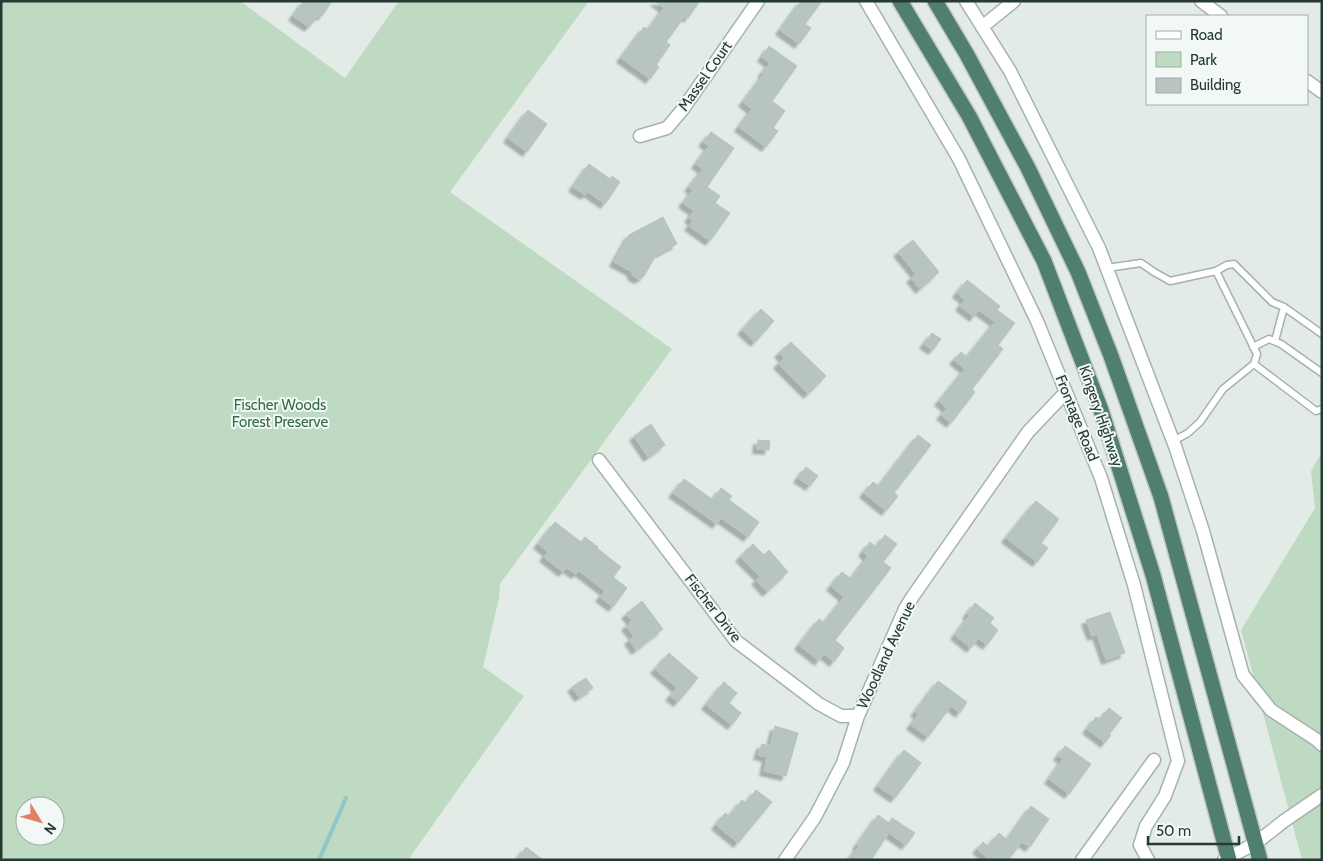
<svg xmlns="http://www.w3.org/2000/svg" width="1323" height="861" viewBox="0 0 1323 861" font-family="Cabin,sans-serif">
  <defs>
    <filter id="shadow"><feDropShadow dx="-4.5" dy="4.5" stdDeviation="1" flood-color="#0004"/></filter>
  </defs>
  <rect width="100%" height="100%" fill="#e2ebe6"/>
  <path fill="#bedac3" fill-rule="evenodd" d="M1,1H240L345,78L399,1H589L450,192L672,349L500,584L499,598L483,667L524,696L408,860H1ZM25,806H55V836H25Z
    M1322,452V860H1302L1241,630L1315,508L1311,471Z"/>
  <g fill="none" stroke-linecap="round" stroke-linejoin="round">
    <path stroke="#90c5ca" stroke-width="4" d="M319,860L346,798"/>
  </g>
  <path fill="#b8c5bf" stroke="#b5c4bd" filter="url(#shadow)" d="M304,1H332L322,16L320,14L309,27L293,16Z
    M655,1H700L688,18L685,16L666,42L670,45L656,65L659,67L650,79L621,58L644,27L648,30L664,8Z
    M801,1H822L805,24L811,28L799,44L780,30Z
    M769,46L797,66L772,101L785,111L773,128L778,131L766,147L739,127L752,109L743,102L764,74L762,73L770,63L762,57Z
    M528,110L547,124L527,152L508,138Z
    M711,132L734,148L707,187L720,196L715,203L730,213L710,241L689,226L693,221L689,218L694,211L683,203L693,190L689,187L703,169L696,164L709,146L703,142Z
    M589,164L610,179L612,176L620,182L605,204L588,192L585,195L573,187Z
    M663,217L677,244L656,255L644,276L639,279L633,276L631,271L614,262L629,235Z
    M913,240L939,272L920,289L911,278L916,274L898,252Z
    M967,280L1000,306L997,310L1015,323L998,345L1003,349L972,389L975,392L951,423L941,415L947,408L939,401L965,369L954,360L961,352L967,357L995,322L979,310L974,317L960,306L965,300L957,293Z
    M761,309L774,321L755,342L742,330Z
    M932,333L941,339L933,350L924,344Z
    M791,342L826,376L808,394L778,364L784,358L779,353Z
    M651,424L665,445L648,457L634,436Z
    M918,435L931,445L894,493L898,496L886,511L864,493L873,482L879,486Z
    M758,440L770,441L769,450L757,449Z
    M806,467L818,476L810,486L798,478Z
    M684,479L713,500L721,488L732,496L729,500L759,522L748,537L721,518L717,524L673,493Z
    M1036,501L1059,519L1041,543L1048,548L1037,562L1006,538Z
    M555,522L581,542L585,537L598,547L597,548L621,567L613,577L627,588L613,607L600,597L605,591L579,571L576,574L567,568L563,572L544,557L548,552L538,544Z
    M885,535L897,544L883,562L891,568L835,640L844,648L834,662L824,654L819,661L799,645L819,619L824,623L844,597L831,586L842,572L851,579L868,556L863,552L870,542L876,547Z
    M753,544L764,555L769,550L788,572L767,592L756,580L760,577L740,557Z
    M642,601L663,629L636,650L629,640L634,636L626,626L632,621L626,614Z
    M975,603L994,618L990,623L998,630L987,645L978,638L971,648L955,635L969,616L967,614Z
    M1110,612L1125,653L1106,660L1097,634L1092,636L1086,620Z
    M669,653L698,678L678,702L670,696L677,688L655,669Z
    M586,678L593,688L579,697L572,687Z
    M938,681L967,702L960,713L951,706L928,737L911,725L919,714L915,712Z
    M724,682L737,693L729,703L741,713L732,725L706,705Z
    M1109,708L1122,718L1109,734L1111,735L1105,743L1087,729L1096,717L1100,719Z
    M775,726L798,733L786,776L764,771L767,757L758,755L762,744L770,746Z
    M1065,746L1091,764L1069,794L1049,779L1063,759L1058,756Z
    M904,750L921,763L895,798L878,786Z
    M756,790L772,802L738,843L716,825L725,813L729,816L742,800L746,803Z
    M1031,806L1049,819L1030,847L1022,842L1008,860H990L977,849L983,842L988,846L999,833L1007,840Z
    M878,815L889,823L892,818L915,833L906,845L889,833L871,860H848L859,846L857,845Z
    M526,847L543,860H517Z"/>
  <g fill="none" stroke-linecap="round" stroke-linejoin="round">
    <g stroke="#a5b2ad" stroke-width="9">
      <path id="service" d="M1107,268L1141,263L1154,272L1170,281L1216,271L1257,354L1254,364L1223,389L1200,422L1188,433L1173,441
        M1216,271L1227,265L1234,264L1272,302L1284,307L1322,334
        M1275,341L1284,307
        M1253,347L1269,339L1281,344L1322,373
        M1254,364L1316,411L1322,409"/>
    </g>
    <g stroke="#a5b2ad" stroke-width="15">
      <path id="minor" d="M866,1L959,159L1037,321L1101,478L1134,585L1178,761L1165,796L1146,826L1140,845L1148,860
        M966,1L1010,71L1099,248L1175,446L1203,531L1243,675L1271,710L1317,740L1322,745
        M1201,1L1221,16
        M982,27L1014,1
        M1307,81L1322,92
        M640,136L667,128L683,109L758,1
        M599,460L736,641L819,704L841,716H858
        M785,860L815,817L843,763L858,716L905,609L913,596L1028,432L1066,392
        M1082,860L1154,760
        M1224,860L1256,843L1284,821L1322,795"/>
    </g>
    <g stroke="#c2c8c6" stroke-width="18">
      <path id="trunk" d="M900,1L969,116L1044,261L1101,410L1153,575L1229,860
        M935,1L966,53L1028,168L1078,272L1111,356L1161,497L1260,860"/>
    </g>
    <use href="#service" stroke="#fff" stroke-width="6"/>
    <use href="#minor" stroke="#fff" stroke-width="12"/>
    <use href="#trunk" stroke="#507f71" stroke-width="15"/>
  </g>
  <g text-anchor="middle" stroke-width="4" stroke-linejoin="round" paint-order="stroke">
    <g font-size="15" fill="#243a33" stroke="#f2f8f5">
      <text transform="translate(705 76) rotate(-55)" y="5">Massel Court</text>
      <text transform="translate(1101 416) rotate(71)" y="5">Kingery Highway</text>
      <text transform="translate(1077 418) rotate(68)" y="5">Frontage Road</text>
      <text transform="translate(713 608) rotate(52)" y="5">Fischer Drive</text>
      <text transform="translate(886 655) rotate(-65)" y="5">Woodland Avenue</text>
    </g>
    <g font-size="15" fill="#336c45" stroke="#f2f8f5">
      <text x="280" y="410">Fischer Woods<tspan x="280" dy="17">Forest Preserve</tspan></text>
    </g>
  </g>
  <rect width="1323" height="861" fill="none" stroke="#243a33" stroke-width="5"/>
  <rect x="1146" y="15" width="162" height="90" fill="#f2f8f5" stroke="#a0aca7"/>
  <rect x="1156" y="31" width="25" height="8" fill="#ffffff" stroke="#a0aca7"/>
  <text x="1190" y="40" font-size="15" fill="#243a33">Road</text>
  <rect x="1156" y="52" width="25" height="15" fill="#bedac3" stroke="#a0aca7"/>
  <text x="1190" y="65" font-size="15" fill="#243a33">Park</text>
  <rect x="1156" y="78" width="25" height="15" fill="#b8c5bf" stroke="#a0aca7"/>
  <text x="1190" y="90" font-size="15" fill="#243a33">Building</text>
  <g transform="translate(40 821) rotate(127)"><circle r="24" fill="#f2f8f5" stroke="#a0aca7"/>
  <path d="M0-4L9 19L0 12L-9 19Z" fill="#e37e69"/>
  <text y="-8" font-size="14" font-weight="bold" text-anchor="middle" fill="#243a33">N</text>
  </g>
  <path d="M1148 836v8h91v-8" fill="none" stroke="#243a33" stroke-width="2.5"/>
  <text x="1156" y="836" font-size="15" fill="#243a33" stroke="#f2f8f5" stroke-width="4" paint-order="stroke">50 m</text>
</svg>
